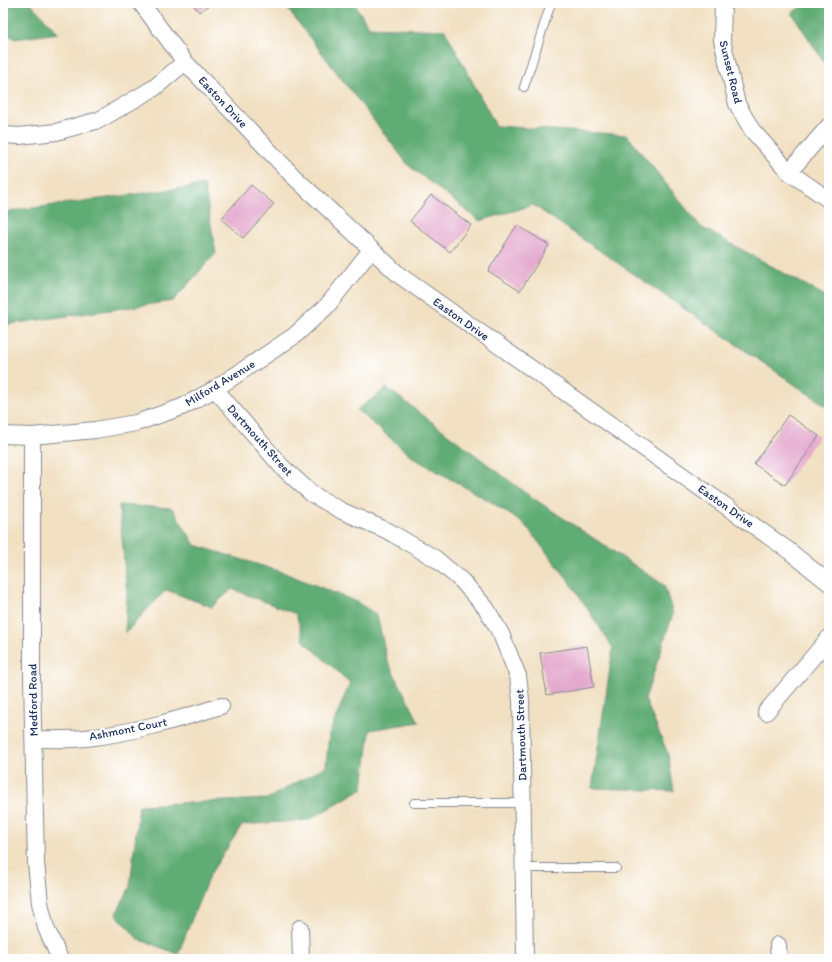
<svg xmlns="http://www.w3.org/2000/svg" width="832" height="962" viewBox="0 0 832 962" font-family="Itim,sans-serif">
  <rect width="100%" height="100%" fill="#fff"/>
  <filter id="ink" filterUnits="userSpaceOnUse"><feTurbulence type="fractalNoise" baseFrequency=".025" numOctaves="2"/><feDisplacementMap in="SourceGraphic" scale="8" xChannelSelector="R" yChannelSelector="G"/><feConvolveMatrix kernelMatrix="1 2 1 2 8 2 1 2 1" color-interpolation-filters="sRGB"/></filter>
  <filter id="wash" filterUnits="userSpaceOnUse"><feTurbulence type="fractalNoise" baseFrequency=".012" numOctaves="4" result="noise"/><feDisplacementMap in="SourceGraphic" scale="16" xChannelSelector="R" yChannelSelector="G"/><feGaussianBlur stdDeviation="0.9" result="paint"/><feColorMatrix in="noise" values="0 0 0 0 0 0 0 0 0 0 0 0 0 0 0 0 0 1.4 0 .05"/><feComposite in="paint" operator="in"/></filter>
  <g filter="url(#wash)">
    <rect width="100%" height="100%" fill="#f1e0c1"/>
    <path fill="#60ac75" stroke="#3e6e6a" d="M3,3H30L58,33L15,39L3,31Z
      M283,3H354L369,27L445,30L496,126L627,135L701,227L829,298V408L533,205L480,221L409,166Z
      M807,3H829V70L792,13Z
      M204,185L216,253L173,301L3,325V212Z
      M387,388L527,494L664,585L673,614L645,699L668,754L674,791L592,788L613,648L570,582L525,525L491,502L415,459L357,410Z
      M119,505L172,508L195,545L282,572L355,601L377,615L387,660L419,722L370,730L363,788L309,820L242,825L209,876L178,954L138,939L116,914L130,887L139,805L267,799L326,766L329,734L350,683L304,641L296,614L232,589L212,607L166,590L125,633L127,594Z"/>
    <g id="blocks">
      <path fill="#e4a9ce" d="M192,3H212L199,12Z
        M251,185L274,204L243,238L221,219Z
        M431,195L471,225L450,252L410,221Z
        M517,225L549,245L520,291L488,271Z
        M788,415L819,436L785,485L754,464Z
        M587,646L594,687L547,695L540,653Z"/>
    </g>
  </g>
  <g filter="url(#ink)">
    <use href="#blocks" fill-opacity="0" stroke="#868890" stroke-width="1"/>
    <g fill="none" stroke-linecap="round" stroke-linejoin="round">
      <g stroke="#868890" stroke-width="10">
        <path id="lane" d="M524,87L551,3
          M414,803H523
          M524,868H616"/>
      </g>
      <g stroke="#868890" stroke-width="18">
        <path id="street" d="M141,3L185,62L293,176L399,275L788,550L829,583
          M723,3L722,40L737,104L752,130L789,172L829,200
          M3,135L19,136L56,132L99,120L154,88L185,62
          M789,172L829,126
          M215,389L282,467L312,494L342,511L388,531L436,559L462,581L486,608L501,634L518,676L521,700L525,959
          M3,435L32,436L95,430L136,423L182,407L215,389L294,336L327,306L371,250
          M32,436V678L36,863L40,903L46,928L60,959
          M766,712L829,638
          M33,739C51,739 69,740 86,738C132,733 177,720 221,706
          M300,928L301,959
          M778,945L779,959"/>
      </g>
      <use href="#lane" stroke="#fff" stroke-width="8"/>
      <use href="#street" stroke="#fff" stroke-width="16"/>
    </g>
  </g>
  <g text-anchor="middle" stroke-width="4" stroke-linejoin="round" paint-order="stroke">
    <g font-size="12" fill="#1b2f5e" stroke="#fff">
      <text transform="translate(731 72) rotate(76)" y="4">Sunset Road</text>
      <text transform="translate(223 102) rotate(47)" y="4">Easton Drive</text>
      <text transform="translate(461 319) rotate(35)" y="4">Easton Drive</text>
      <text transform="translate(220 383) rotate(-31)" y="4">Milford Avenue</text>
      <text transform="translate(260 440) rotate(48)" y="4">Dartmouth Street</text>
      <text transform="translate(726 506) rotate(35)" y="4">Easton Drive</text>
      <text transform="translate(33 700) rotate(-91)" y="4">Medford Road</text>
      <text transform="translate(128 729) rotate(-11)" y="4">Ashmont Court</text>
      <text transform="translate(521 735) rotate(-92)" y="4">Dartmouth Street</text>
    </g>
  </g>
  <rect width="832" height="962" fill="none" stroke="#fff" stroke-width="16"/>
</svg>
